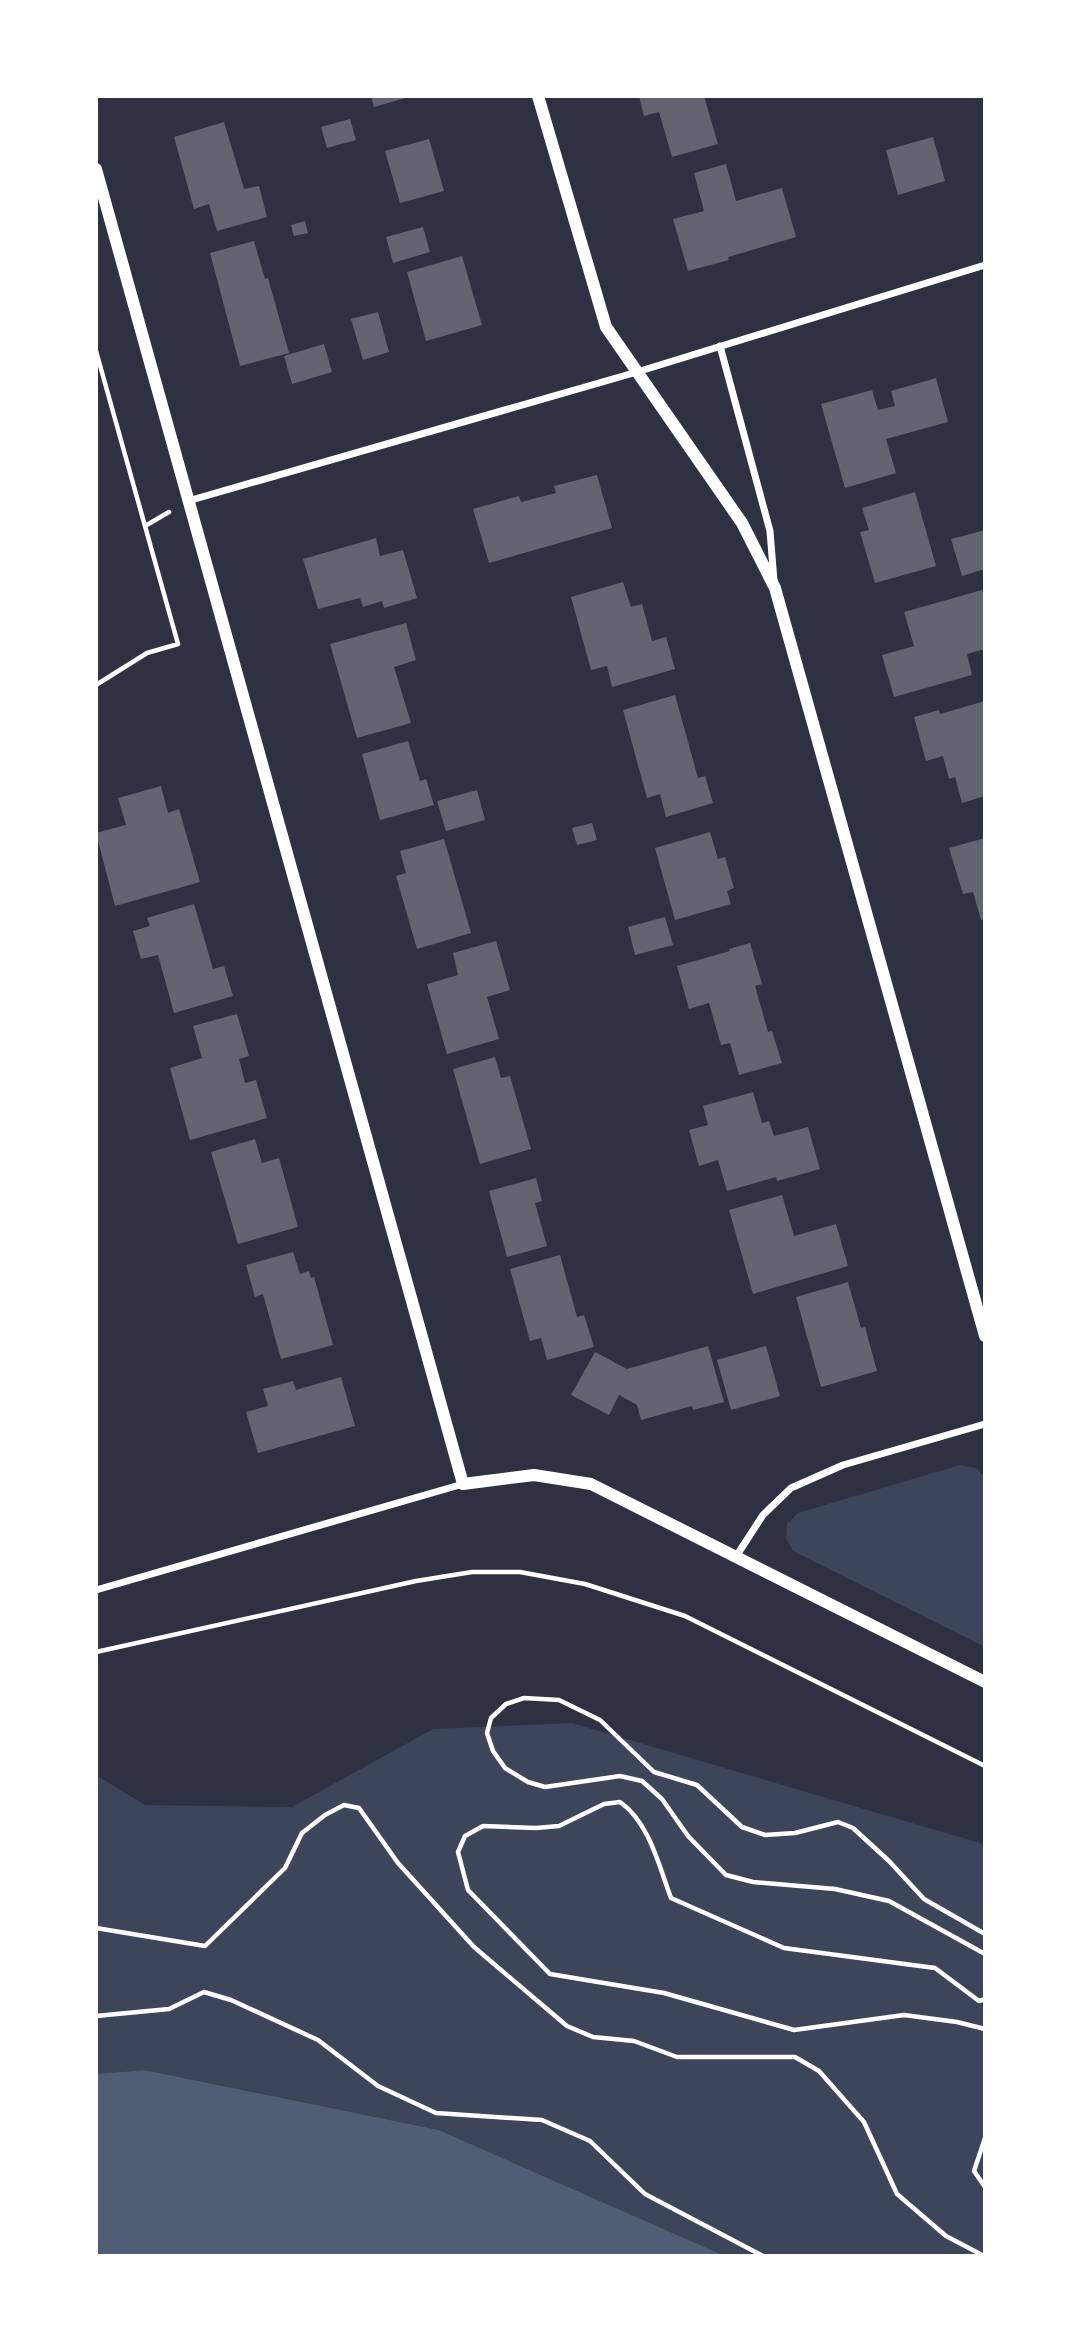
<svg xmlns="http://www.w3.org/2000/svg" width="1081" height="2352" viewBox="0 0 1081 2352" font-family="'Asap Condensed',sans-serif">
  <rect width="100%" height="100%" fill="#2d3142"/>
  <path fill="#3c4559" d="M960,1465L976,1468L985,1477V1647L793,1551L786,1538L787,1524L798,1513Z
    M572,1723L980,1843L985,1848V2256H725L439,2130L145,2070L96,2074V1775L145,1805L292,1807L433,1729Z"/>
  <path fill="#4f5d75" d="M145,2070L439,2130L725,2256H96V2074Z"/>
  <path fill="#626471" d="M371,96H409V97L374,107Z
    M639,96H704L718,144L672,157L659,112L644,116Z
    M350,119L356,140L327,148L321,127Z
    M224,122L244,189L259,186L267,217L217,231L209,204L194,209L174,137Z
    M933,137L945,181L898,195L886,150Z
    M429,139L444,191L400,203L385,151Z
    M726,164L736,201L782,188L796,237L728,257L729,260L688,271L673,219L704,211L694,173Z
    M305,221L308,233L294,236L291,225Z
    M423,227L430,252L393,263L386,237Z
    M254,241L265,279L268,278L289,353L240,366L210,253Z
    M462,256L482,325L426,341L407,272Z
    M378,312L389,352L363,360L351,319Z
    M324,344L332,372L292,384L284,356Z
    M936,378L948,422L886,439L896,473L845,488L821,404L872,390L878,410L895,406L891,391Z
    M597,475L612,528L489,563L473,509L519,496L521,502L556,493L554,486Z
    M915,492L936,566L875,583L860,532L869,530L862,508Z
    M985,530V569L962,576L951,539Z
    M376,538L380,556L403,550L417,598L384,608L382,601L363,607L360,598L318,609L303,559Z
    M623,582L631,607L642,604L652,641L666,637L675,669L612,687L607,666L591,670L571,597Z
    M982,590L985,599V649L967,654L972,675L894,697L882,655L914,646L904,612Z
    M406,623L416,660L394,667L411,723L357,738L330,644Z
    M675,695L698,778L705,776L713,803L666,817L660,794L647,798L623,710Z
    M985,701V796L962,803L955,777L949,779L943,756L926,761L914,717L939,710L940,714Z
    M408,741L420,781L426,779L434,805L380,820L362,754Z
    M161,786L168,813L179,809L200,882L115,906L96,833L126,825L118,798Z
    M477,790L485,820L446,831L437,801Z
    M592,823L597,840L577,845L572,828Z
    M710,832L718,859L725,857L734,888L727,891L731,904L675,920L655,848Z
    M985,838V919L981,920L973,892L963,894L949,848Z
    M444,839L471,933L417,949L396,876L406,873L400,851Z
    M194,904L213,969L224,966L233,996L174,1013L158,955L141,959L133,931L150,926L147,918Z
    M665,917L673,945L635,955L628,927Z
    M496,941L510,990L487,997L499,1039L447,1054L427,984L458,975L453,953Z
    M750,943L762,984L755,986L768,1032L772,1031L782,1063L739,1075L730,1043L721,1045L709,1003L689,1009L677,966L730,951L729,949Z
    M237,1014L249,1056L239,1059L245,1083L256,1080L267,1118L190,1140L170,1068L202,1058L193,1026Z
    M495,1057L501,1078L510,1076L531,1149L480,1164L453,1069Z
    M753,1092L762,1123L769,1121L774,1136L808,1127L820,1169L777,1181L776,1177L727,1191L718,1160L699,1166L689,1130L708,1125L703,1106Z
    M255,1139L262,1163L279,1158L298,1227L238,1244L211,1152Z
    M536,1178L542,1201L535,1203L547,1246L507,1257L489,1191Z
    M782,1195L794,1236L836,1224L848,1266L753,1294L729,1210Z
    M293,1252L300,1274L309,1271L311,1278L314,1277L333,1345L281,1359L263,1294L255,1297L246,1265Z
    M560,1255L577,1317L584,1315L594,1347L547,1360L541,1338L530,1341L510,1269Z
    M848,1282L861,1328L865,1327L877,1371L821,1387L796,1297Z
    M708,1346L724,1402L693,1410L692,1406L641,1420L637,1405L619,1395L609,1415L571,1395L595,1352L627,1369Z
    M766,1346L780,1396L731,1410L717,1360Z
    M341,1377L355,1426L258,1453L246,1412L268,1406L263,1389L293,1381L296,1390Z"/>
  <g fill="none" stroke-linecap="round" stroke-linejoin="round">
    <path stroke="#fff" stroke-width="4.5" d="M96,351L178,644L147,653L96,685
      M145,526L169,512
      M96,1652L416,1581L472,1572H520L585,1584L685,1616L985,1766
      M96,1928L205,1946L285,1868L302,1833L325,1815L344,1805L359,1808L398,1863L474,1947L567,2026L593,2037L634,2041L677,2057H795L819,2071L864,2122L897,2194L946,2236L984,2256
      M985,1934L924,1899L889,1861L853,1828L838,1822L795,1833L765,1835L742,1827L697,1785L654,1772L600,1720L559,1700L524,1698L506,1704L491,1718L487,1733L493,1751L505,1768L528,1782L545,1787L620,1776L642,1781L662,1799L688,1836L726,1875L753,1882L835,1889L889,1901L985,1954
      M985,1999L979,2001L935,1968L784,1948L671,1898C659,1866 649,1822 620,1802L604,1804L559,1826L536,1828L483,1826L465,1836L458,1852L468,1890L550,1974L664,1993L794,2030L904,2015L957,2022L985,2029
      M96,2016L169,2009L204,1992L231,2000L318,2040L378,2086L436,2113L542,2120L590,2141L645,2194L763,2256
      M985,2138L974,2171L985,2187"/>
    <path stroke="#fff" stroke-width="7" d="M720,346L770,531L774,581
      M188,501L637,372L985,265
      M737,1555L763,1515L791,1488L843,1465L985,1424
      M96,1590L463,1484"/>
    <path stroke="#fff" stroke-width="12" d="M538,96L606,327L742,523L775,588L985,1336
      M96,169L463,1484L534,1475L591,1484L985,1682"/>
  </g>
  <rect width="1081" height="2352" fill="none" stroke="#ffffff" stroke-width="196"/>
</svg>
